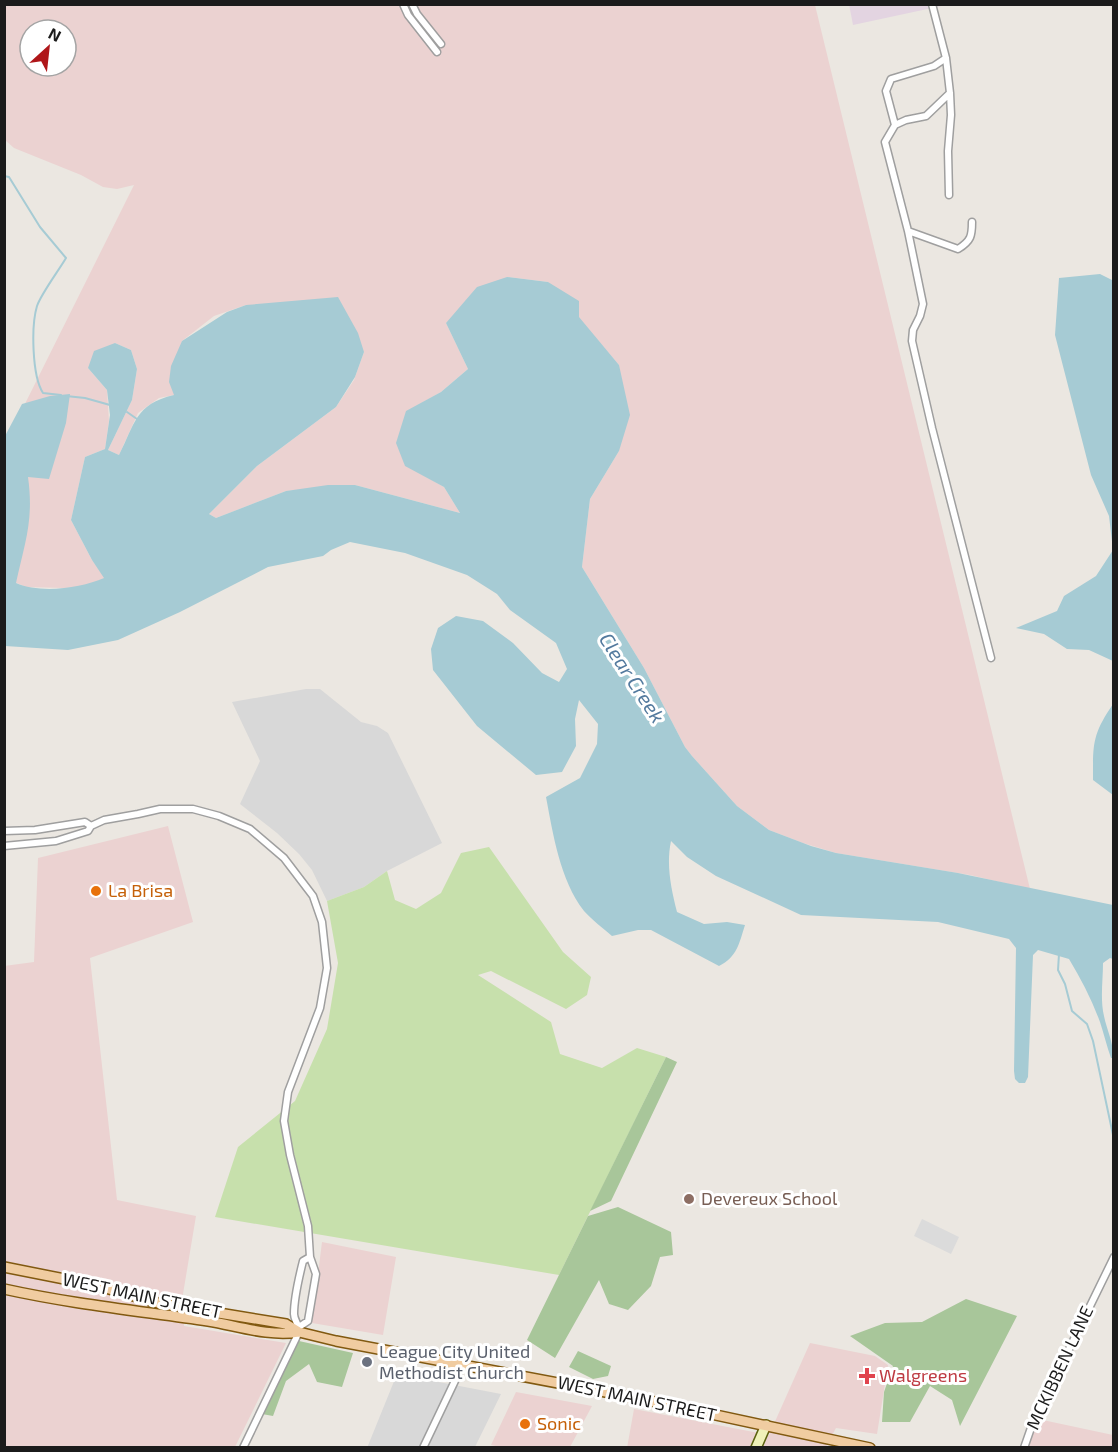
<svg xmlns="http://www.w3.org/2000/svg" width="1118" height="1452" viewBox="0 0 1118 1452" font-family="'Exo 2',sans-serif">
  <rect width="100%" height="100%" fill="#ebe7e1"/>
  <path fill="#d8d8d8" d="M306,689H320L361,722L377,726L388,733L442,843L387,871L364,887L327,901L312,870L299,854L277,833L240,804L260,761L232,702Z
    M397,1374L501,1394L475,1447L367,1448Z"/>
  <path fill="#ebd2d1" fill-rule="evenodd" d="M5,5H815L1030,889L970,875L836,853L803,843L769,830L737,806L692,756L685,747L644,668L582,567L590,499L619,451V365L548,282L507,277L446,323L468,369L441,392L406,412L404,464L444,487L460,513L355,485L286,491L216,518L209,514L257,466L336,407L354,380L364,352L246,305L214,316L182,341L174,395L159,398L138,413L119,455L108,450L132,400L137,369L131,350L115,343L88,368L107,390L109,421L105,449L85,457L71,520L92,560L105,578L84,587L64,588L26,587L5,578L4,446L134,185L117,189L103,187L81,175L14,148L5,140ZM30,30H66V66H30Z
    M168,826L193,922L90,958L117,1200L196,1216L183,1294L184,1326L286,1343L235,1447H5L4,966L34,962L38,858Z
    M322,1242L396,1257L383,1335L312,1323Z
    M810,1343L875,1356L888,1365L877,1434L836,1428L826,1447L627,1448L634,1409L769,1435Z
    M516,1392L592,1406L570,1447L505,1448L491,1445Z
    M1038,1419L1113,1435V1447L1026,1448Z"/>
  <path fill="#e3d4e1" d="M849,4L946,5L853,25Z"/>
  <path fill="#c7e0ac" d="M489,847L563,952L591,977L587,995L566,1009L491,971L478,975L551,1022L560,1054L602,1068L637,1048L666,1057L559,1275L215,1217L238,1147L295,1101L327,1029L338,963L327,901L364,887L387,871L395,900L416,909L441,893L461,853Z"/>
  <path fill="#a8c69a" d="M666,1057L677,1062L611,1201L590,1211Z
    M618,1207L671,1232L673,1255L660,1257L651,1286L628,1310L609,1304L599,1280L555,1358L527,1340L588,1216Z
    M966,1299L1017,1316L960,1426L952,1400L930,1386L910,1422H882L884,1392L893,1366L850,1336L885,1323L922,1322Z
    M299,1341L353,1353L342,1387L317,1382L309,1364L286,1381L273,1416L262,1414Z
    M578,1351L611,1366L608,1376L593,1379L569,1367Z"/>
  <path fill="#dbdbdb" d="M922,1219L959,1237L951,1254L914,1236Z"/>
  <path fill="#a6cbd4" d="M1100,274L1114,281L1113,661L1089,650L1067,649L1044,634L1016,628L1057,611L1064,596L1096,576L1113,550L1109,516L1091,475L1055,335L1059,278Z
    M507,277L548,282L579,301V317L619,365L630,415L619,451L590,499L582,567L644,668L685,747L692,756L737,806L769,830L811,846L836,853L958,873L1113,905V959L1110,958L1103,963C1103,980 1100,999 1104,1016C1107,1031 1114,1043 1113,1058H1111C1107,1047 1104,1034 1100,1022C1092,1000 1081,979 1069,959L1038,950L1033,955L1028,1077L1025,1083H1019L1015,1079L1014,1071L1016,948L1009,939L938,922L801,915L716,876L687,857L671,841C666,865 671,888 677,912L704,924L727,922L745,925C739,944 737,957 719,966L651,930H638L612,936C603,928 592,920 584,911C560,880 553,834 546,797L580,778L597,744L598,724L579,700L575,719L576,746L562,772L536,775L477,726L433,670L431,649L438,628L456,616L483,621L513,643L542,673L559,682L567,669L556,643L510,610L497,594L467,575L405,553L350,542L331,550L323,556L268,567L180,612L118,640L68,650L5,646V436L22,404L50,396L70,394L66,423L49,479L28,477C34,520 25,542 16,583C41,594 81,588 104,578L92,560L71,520L85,457L105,449L110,415L107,390L88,368L94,351L115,343L131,350L137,369L132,400L108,450L119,455C135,424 135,404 174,395L169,382L171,366L182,341L227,312L246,305L338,297L358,333L364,352L355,377L336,407L257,466L209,514L216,518L286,491L328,485H355L460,513L444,487L405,466L396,443L406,411L441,392L468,369L446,323L477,287Z
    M1113,704V795L1093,780C1093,744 1092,735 1113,704Z"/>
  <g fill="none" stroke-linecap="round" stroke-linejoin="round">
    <path stroke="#a6cbd4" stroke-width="2" d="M4,176L9,177L40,227L66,258C59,270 41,294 37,306C31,326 32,376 43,393L61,395
      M66,396L85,398L110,405
      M127,412L137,419
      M1059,954L1058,970L1065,984L1072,1011L1087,1024L1093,1041L1113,1135L1114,1147"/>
    <g stroke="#9f9f9f" stroke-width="9">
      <path id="street" d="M403,4L408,15L437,52
        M412,4L417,14L441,44
        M932,4L946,58L950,93L951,115L948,151L949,195
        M950,93L926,116L906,120L895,125L885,142L908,231L958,249C971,241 972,236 972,222
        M895,125L886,91L891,79L934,66L946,58
        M908,231L923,304L920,316L913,330L912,341L932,428L991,658
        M4,831L35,830L85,822L91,826
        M4,846L56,841L88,831L91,826L104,820L138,814L160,809H193L219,816L250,829L284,858L313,896L322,922L327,968L320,1008L288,1092L284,1121L290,1155L308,1226L310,1257L316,1274L308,1321L299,1327
        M243,1448L299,1332C299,1324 294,1320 294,1314C294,1297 299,1277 303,1261L310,1257
        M423,1448L463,1364
        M1024,1448L1032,1425L1114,1257"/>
    </g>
    <g stroke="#5b6310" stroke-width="12">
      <path id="secondary" d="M756,1448L766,1425"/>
    </g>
    <g stroke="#815910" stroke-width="12">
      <path id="primary" d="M4,1267L95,1285L158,1303L286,1324L299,1332L336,1341L632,1397L870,1448
        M4,1289C72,1304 140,1311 208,1321C238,1326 269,1337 299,1332"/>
    </g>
    <use href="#street" stroke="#fff" stroke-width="6"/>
    <use href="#secondary" stroke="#eff1b9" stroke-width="9"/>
    <use href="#primary" stroke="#f0cca1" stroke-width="9"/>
  </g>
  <g fill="#e8710a" stroke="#fff" stroke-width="2">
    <circle cx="96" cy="891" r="6"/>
    <circle cx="525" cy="1424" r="6"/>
  </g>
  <circle fill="#8d6e63" stroke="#fff" stroke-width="2" cx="689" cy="1199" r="6"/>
  <circle fill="#6b7280" stroke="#fff" stroke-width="2" cx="367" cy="1362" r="6"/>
  <path fill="#e0444e" stroke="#fff" stroke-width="2" d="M864 1367h6v6h6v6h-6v6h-6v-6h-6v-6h6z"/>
  <g text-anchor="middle" stroke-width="6" stroke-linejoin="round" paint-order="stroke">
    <g font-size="18" fill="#c56008" stroke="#fff" text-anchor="start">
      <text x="108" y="897">La Brisa</text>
      <text x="537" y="1430">Sonic</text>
    </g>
    <g font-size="18" fill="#785e54" stroke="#fff" text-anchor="start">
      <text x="701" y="1205">Devereux School</text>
    </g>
    <g font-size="18" fill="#1b1b1b" stroke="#fff">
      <text transform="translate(142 1296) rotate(12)" y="6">WEST MAIN STREET</text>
      <text transform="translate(1060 1368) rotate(-65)" y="6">MCKIBBEN LANE</text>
      <text transform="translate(637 1399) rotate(12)" y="6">WEST MAIN STREET</text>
    </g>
    <g font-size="18" fill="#5b616d" stroke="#fff" text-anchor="start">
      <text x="379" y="1358">League City United<tspan x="379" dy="21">Methodist Church</tspan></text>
    </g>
    <g font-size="18" fill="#be3a42" stroke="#fff" text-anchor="start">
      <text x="879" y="1382">Walgreens</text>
    </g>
    <g font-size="20" font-style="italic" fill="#537a9e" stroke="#fff">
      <text transform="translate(632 678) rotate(57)" y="7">Clear Creek</text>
    </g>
  </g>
  <rect width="1118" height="1452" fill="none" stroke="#1b1b1b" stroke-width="12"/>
  <g transform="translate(48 48) rotate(27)"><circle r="28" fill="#ffffff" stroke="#a4a4a4" stroke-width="1.5"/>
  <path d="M0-4.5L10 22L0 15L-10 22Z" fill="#af1619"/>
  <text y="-9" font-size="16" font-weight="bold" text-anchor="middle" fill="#1b1b1b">N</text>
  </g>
</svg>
